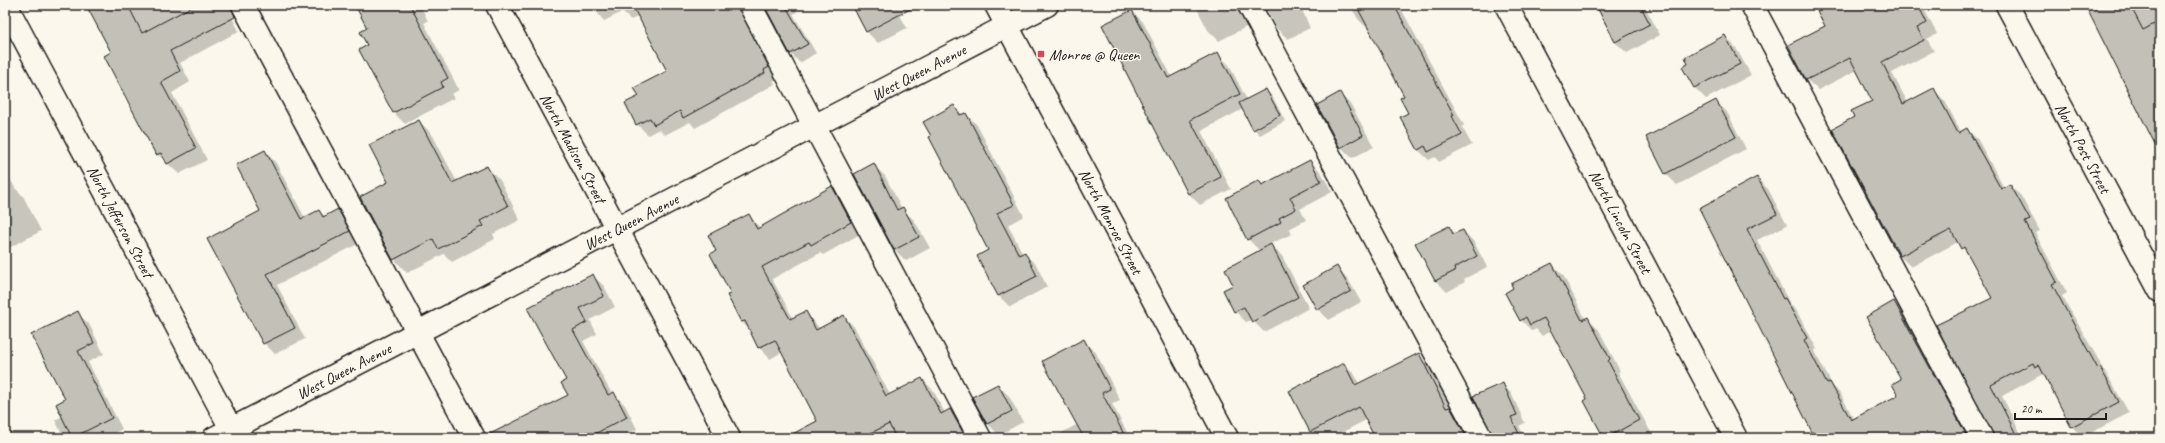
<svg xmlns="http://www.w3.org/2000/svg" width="2165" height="443" viewBox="0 0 2165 443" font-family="Caveat,sans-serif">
  <rect width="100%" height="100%" fill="#fbf7ec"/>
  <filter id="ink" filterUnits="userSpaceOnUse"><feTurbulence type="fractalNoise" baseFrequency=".025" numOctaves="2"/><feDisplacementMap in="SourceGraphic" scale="8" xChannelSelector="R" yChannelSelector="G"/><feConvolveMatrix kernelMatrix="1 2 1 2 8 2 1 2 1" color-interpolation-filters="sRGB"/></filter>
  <g filter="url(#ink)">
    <path fill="#0003" d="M87,5H226L239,31L180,63L190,82L172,93L207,160L179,174L157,154L112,53Z
      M333,5H343L336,8Z
      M356,5H420L428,21L424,23L459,90L451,94L454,98L405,124L394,113L360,50L368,46V29Z
      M591,5H746L779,78L773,81L775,84L695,128L690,122L665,135L659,129L648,135L637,124L640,97L669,71L639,16L631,20L622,12L604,21Z
      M765,5H793L797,12L793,14L816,53L800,63L791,54Z
      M853,5H901L896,8L907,28L878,43L867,32Z
      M1195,5H1253L1250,25L1219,41L1208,30Z
      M1264,5H1300L1310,28L1288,39L1277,29Z
      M1350,5H1399L1464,125L1462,127L1472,145L1439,162L1435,157L1429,160L1418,150L1405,97L1370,28L1368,29L1358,19Z
      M1595,5H1644L1660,35L1627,53L1615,42Z
      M1815,5H1922L1937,34L1927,39L1934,51L1892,73L1908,103L1934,90L1945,101L1961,132L1967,129L1978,140L2004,188L2010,185L2021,196L2040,231L2035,233L2067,293L2062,296L2129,413L2083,437L2072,427L2043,374L2002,396L2023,438H1994L1937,325L1993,299L1970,257L1958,242L1911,267L1900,256L1856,117L1874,101L1857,70L1818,90L1807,80L1826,27Z
      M2086,5H2160V147Z
      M1132,11L1143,22L1172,77L1218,54L1229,65L1247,100L1266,90L1272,96L1285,121L1260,135L1254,129L1243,109L1201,131L1231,189L1200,205L1189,194L1104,25Z
      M1725,36L1736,48L1751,75L1706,99L1695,88L1684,68Z
      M1340,94L1351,105L1374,147L1352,158L1341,147Z
      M1716,101L1727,112L1746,149L1677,185L1666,174L1647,137Z
      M954,106L963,115L966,114L977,125L1024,216L1008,225L1023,254L1036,264L1047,287L1010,307L998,295Z
      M419,121L432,134L457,182L487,167L500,180L520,220L493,234L495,239L452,262L444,254L407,273L394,259L389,182Z
      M265,151L276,163L305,218L319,211L326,217L338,211L349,222L360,243L277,285L305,339L275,354L264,343L261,212Z
      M1310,161L1321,172L1332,192L1300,209L1306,220L1289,229L1292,234L1270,244L1282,256L1309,308L1264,332L1252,320L1246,322L1235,311L1234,285L1260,251L1248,239L1259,181L1263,186Z
      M873,165L885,176L902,209L914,220L930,248L906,261L895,250L855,174Z
      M5,169L15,188L23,196L41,231L5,250Z
      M1757,179L1768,189L1787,225L1757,240L1790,304L1796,310L1817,349L1814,351L1833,386L1841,395L1854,419L1899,395L1902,380L1894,303L1905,313L1972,438H1816L1700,208Z
      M832,188L843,199L862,233L823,255L820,253L772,279L793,318L806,312L820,329L844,316L855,328L890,395L922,379L933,390L945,413L950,410L961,421L970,438H901L899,436L894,438H798L818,422L782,352L770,359L759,347L750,330L742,322L718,251L749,215L760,228Z
      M1449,227L1456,234L1463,231L1474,242L1487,267L1464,279L1465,282L1447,292L1436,281L1417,243Z
      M1552,264L1563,275L1586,320L1588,319L1599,330L1620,371L1618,372L1654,438H1605L1589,400L1552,330L1542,336L1536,329L1532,331L1521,320Z
      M1337,268L1348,279L1361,302L1329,320L1318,309Z
      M592,275L604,286L615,307L590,320L597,334L583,341L612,394H614L625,405L637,429L626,435L627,438H520L569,396L567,381L528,309Z
      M77,313L89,324L104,354L88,362L122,429L106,438H64L55,420L63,416Z
      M1083,340L1095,351L1120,400L1112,404L1130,438H1052L1078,424Z
      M1418,355L1430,366L1463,431L1449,438H1376L1366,420L1331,438H1318L1311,432L1290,392L1343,364L1355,375L1359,384Z
      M1502,384L1511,393L1525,423L1519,426L1525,438H1494Z
      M998,385L1009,396L1023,422L999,435L988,424L974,398Z
      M5,425L10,431L14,438H5Z
      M352,435L355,438H345Z"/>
    <path fill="#c3c0b8" stroke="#1c1c1c" d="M86,5H128L142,33L195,5H231L235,17L170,51L180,71L161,82L196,148L167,164L161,153L156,155L104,56L111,52Z
      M355,5H410L448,78L441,82L443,87L393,113L359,50L367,45L360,32L367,28Z
      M632,5H738L769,67L764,70L765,73L683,118L680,111L654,125L650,118L636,125L625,103L639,96L634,88L667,71Z
      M764,5H785L808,44L790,54Z
      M852,5H918L866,32Z
      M1356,5H1394L1454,115L1452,116L1462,135L1428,152L1425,146L1418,150L1400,117L1408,113L1400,98L1404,96Z
      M1596,5H1640L1650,24L1615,42Z
      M1814,5H1918L1927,23L1917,28L1924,40L1882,62L1903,104L1934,88L1958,133L1967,128L2001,189L2010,184L2030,220L2025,222L2057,282L2052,284L2098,369L2100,367L2119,402L2071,427L2039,365L2035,367L2033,363L1991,385L2018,438H1994L1936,325L1992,298L1964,247L1961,249L1951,230L1900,256L1832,129L1854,117L1851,111L1872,101L1850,58L1806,80L1788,45L1825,26Z
      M2085,5H2130L2143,30L2160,21V154Z
      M1132,10L1168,78L1218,52L1240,94L1190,120L1221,177L1188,194L1102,25Z
      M1725,35L1740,64L1694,88L1682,67L1688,64L1685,57Z
      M1266,89L1280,115L1253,130L1239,103Z
      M1340,92L1363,135L1340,148L1317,105Z
      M1716,100L1736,137L1665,174L1646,137Z
      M954,105L960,115L966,113L1014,205L997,213L1019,255L1025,252L1037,276L998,296L977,256L988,250L929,137L931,136L923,122Z
      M419,120L452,183L487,166L508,206L480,221L483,226L438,249L433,239L393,260L360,197L388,182L369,145Z
      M265,150L301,219L319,210L323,217L338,209L350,231L267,274L295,328L263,344L207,239L260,211L236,165Z
      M1310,160L1321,181L1290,197L1296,209L1279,218L1281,222L1247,240L1226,198L1259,180L1262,185Z
      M874,163L897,210L903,207L919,237L894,250L854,174Z
      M1757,177L1777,214L1747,229L1783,299L1785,298L1807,338L1804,340L1827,384L1830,382L1851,420L1898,395L1892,384L1901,379L1866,317L1894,301L1968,438H1815L1699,208Z
      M832,186L851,222L811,245L809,242L762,267L790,319L806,311L816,330L844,315L886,396L922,378L941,414L950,409L965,436L961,438H896L889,424L861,438H785L817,421L775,340L758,348L745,321L741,322L727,295L731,294L710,254L716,251L708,235L749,214L757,229Z
      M1449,226L1453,234L1463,230L1477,256L1454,268L1455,271L1435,281L1415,243Z
      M1271,244L1298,297L1252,322L1244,307L1234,312L1223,290L1233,285L1225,269Z
      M1552,263L1582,320L1588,317L1610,359L1608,361L1639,420L1606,438H1604L1584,401L1587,399L1544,318L1530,325L1526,317L1520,321L1505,293L1513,288L1511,284Z
      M1337,266L1351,291L1317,310L1303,285Z
      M593,274L604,296L580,308L587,322L573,330L608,395L614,392L627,417L587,438H486V436L568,395L561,383L566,380L527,308Z
      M78,311L94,343L78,351L112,418L72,438L56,404L65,399L31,335Z
      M1084,339L1110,389L1102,393L1126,438H1084L1042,361Z
      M1419,353L1446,408L1450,407L1467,438H1375L1359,407L1310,432L1289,391L1344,363L1355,385Z
      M1503,383L1517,415L1511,417L1521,438H1493L1473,396Z
      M998,384L1012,411L987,424L972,397Z"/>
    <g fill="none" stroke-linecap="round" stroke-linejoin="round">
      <g stroke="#1c1c1c" stroke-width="25">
        <g id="minor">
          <path id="s1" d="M6,5L236,438"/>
          <path d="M243,5L474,438"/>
          <path id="s2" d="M497,5L729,438"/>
          <path d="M750,5L980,438"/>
          <path d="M1249,5L1481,438"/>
          <path id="s3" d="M1506,5L1736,438"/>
          <path d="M1752,5L1982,438"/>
          <path id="s4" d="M2007,5L2160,291"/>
          <path id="s5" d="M214,438L1047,5"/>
        </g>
      </g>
      <g stroke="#1c1c1c" stroke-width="25">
        <g id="major">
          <path id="s6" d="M996,5L1227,438"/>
        </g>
      </g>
      <use href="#minor" stroke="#fbf7ec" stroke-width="22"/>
      <use href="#major" stroke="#fbf7ec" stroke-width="22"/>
    </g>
  </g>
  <rect fill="#d1495b" stroke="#fbf7ec" stroke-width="1.5" x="1037" y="50" width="8" height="8" rx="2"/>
  <g text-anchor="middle" stroke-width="3" stroke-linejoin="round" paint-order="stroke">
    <g font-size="16" fill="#1c1c1c" stroke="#fbf7ec" text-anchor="start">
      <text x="1049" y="60">Monroe @ Queen</text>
    </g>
    <g font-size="16" fill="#1c1c1c" stroke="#fbf7ec">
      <text dy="6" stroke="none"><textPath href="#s5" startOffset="794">West Queen Avenue</textPath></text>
      <text dy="6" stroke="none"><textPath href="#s2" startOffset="162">North Madison Street</textPath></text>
      <text dy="6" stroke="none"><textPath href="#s4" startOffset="162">North Post Street</textPath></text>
      <text dy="6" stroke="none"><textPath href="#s5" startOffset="470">West Queen Avenue</textPath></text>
      <text dy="6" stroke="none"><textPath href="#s1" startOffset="245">North Jefferson Street</textPath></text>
      <text dy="6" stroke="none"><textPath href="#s6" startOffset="245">North Monroe Street</textPath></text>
      <text dy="6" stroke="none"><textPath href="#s3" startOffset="245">North Lincoln Street</textPath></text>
      <text dy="6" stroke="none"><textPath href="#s5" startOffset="146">West Queen Avenue</textPath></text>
    </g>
  </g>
  <rect width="2165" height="443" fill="none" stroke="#fbf7ec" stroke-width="20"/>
  <rect x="10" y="10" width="2145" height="423" fill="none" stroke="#1c1c1c" stroke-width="1.5" filter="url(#ink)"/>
  <path d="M2015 413v6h91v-6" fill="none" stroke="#1c1c1c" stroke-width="2"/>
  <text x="2021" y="413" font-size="12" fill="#1c1c1c" stroke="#fbf7ec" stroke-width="3" paint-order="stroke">20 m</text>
</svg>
